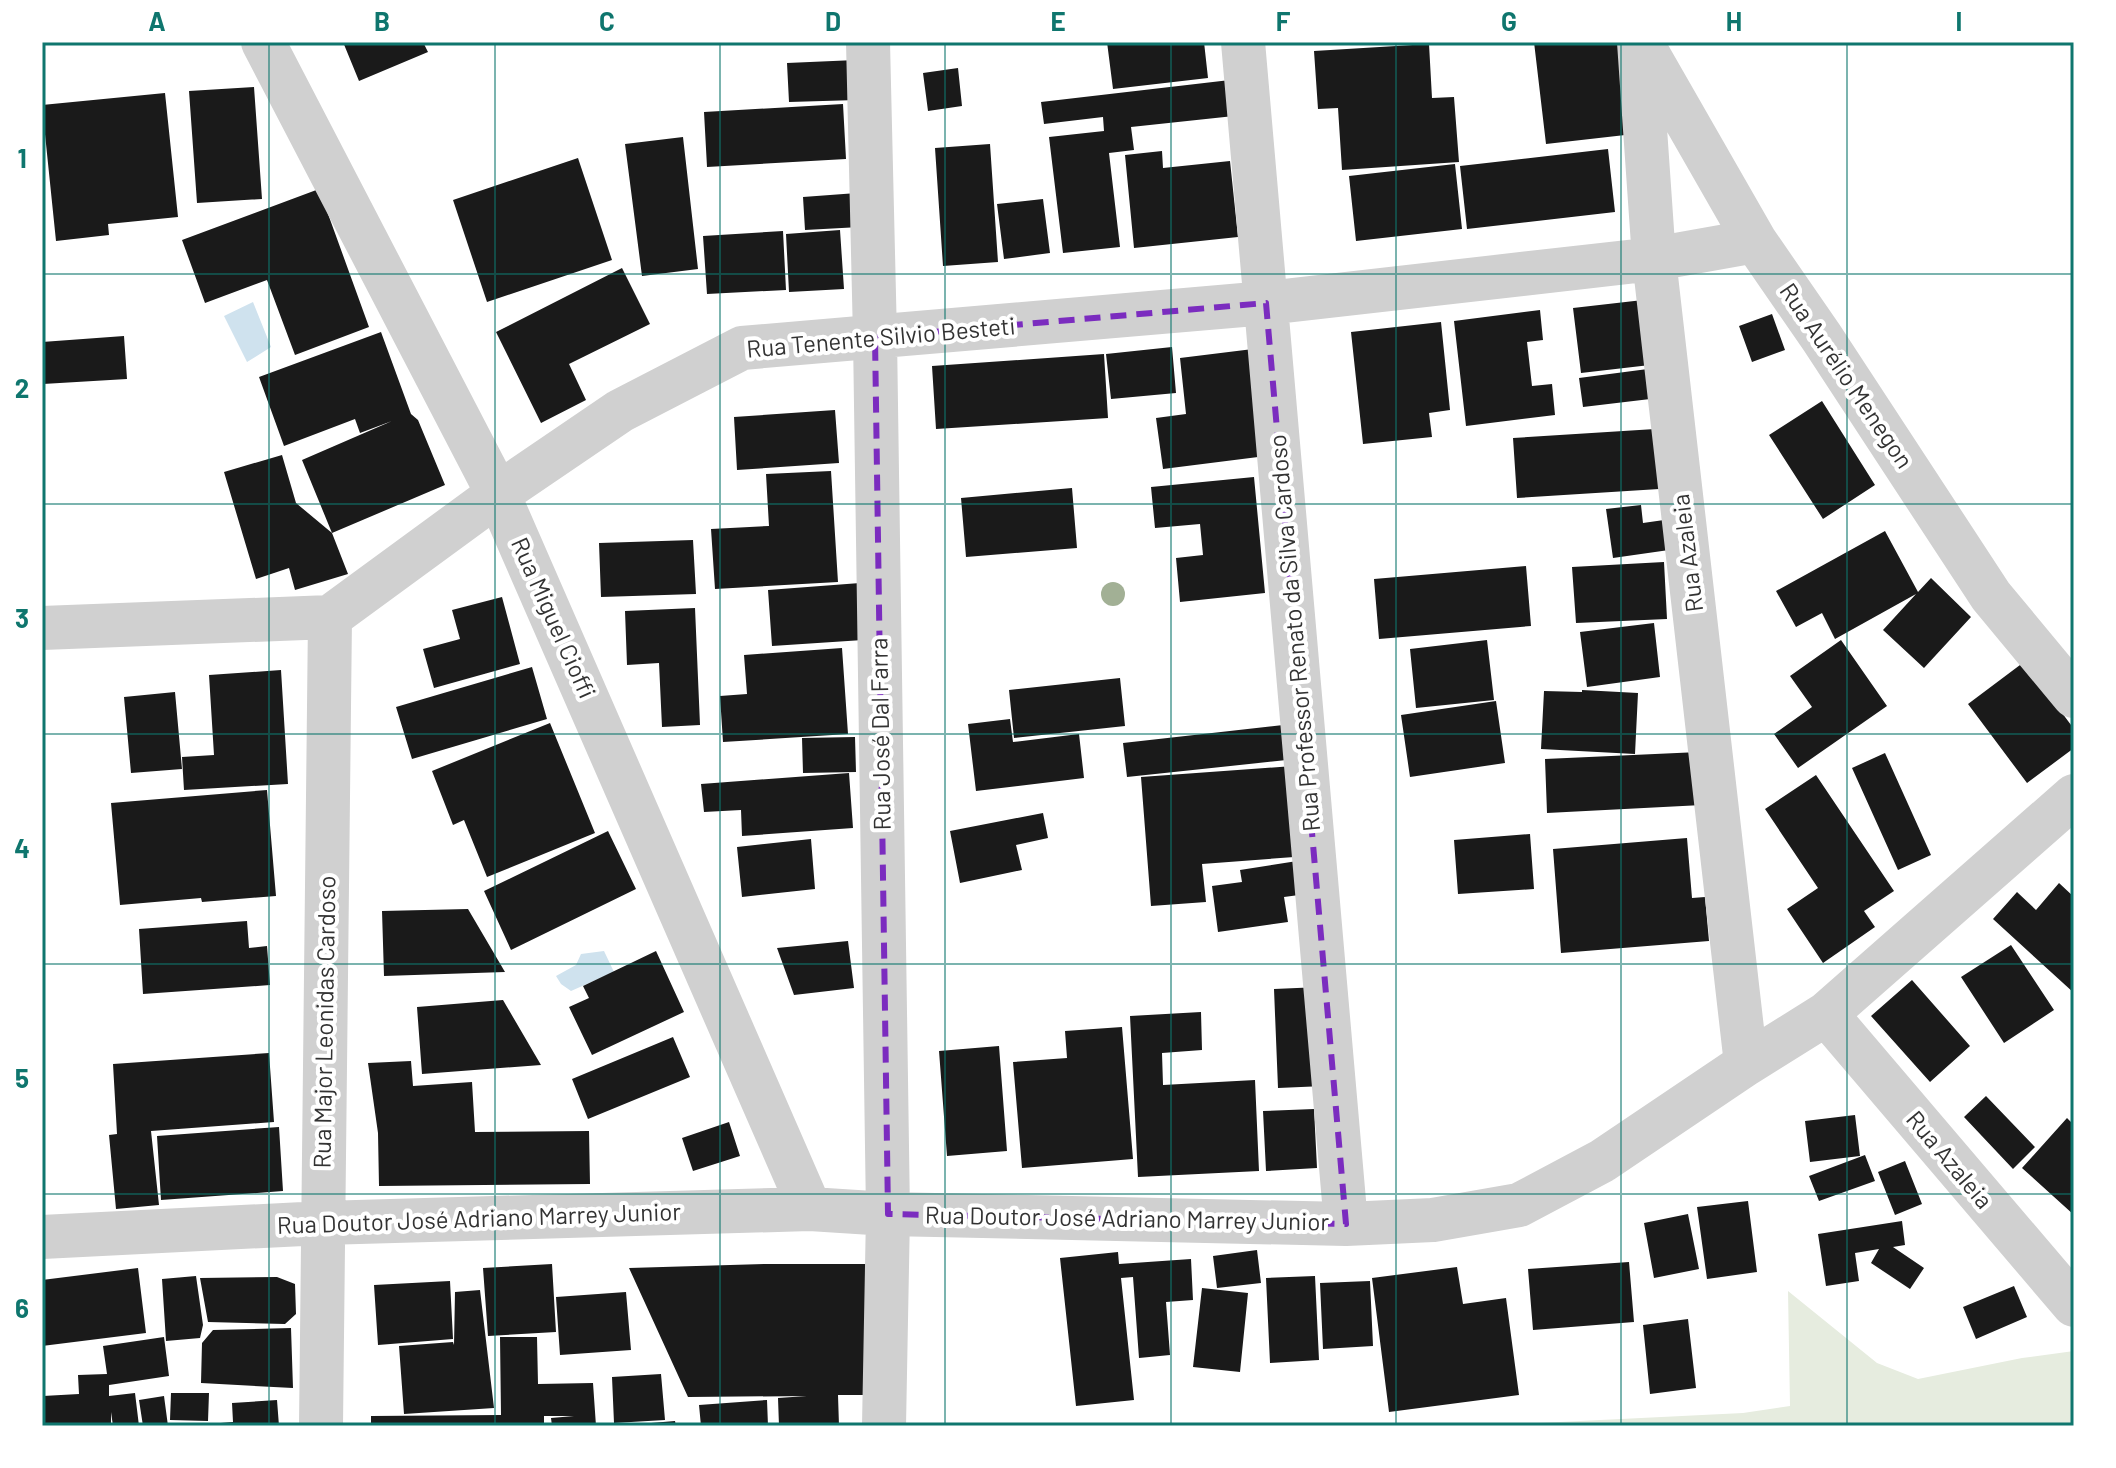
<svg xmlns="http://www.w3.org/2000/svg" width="2116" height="1468" viewBox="0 0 2116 1468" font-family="Barlow,sans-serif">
  <rect width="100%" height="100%" fill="#fff"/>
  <path fill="#e6ecdf" d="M1788,1291L1877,1363L1918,1379L2022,1358L2074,1351V1426H1481L1743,1413L1790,1406Z"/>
  <path fill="#cfe2ee" d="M253,302L271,347L247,362L224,316Z
    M604,951L614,972L571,991L561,984L556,976L576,965L581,954Z"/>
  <path fill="#1a1a1a" d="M343,42H423L428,52L359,81Z
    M1107,42H1204L1208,78L1113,89Z
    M1534,42H1624L1634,134L1546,144Z
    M1429,44L1432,98L1454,97L1459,162L1342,170L1338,108L1318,109L1314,51Z
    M856,60L857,100L789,102L787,63Z
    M958,68L962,106L928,111L923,73Z
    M1230,80L1234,116L1131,127L1134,150L1109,153L1120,247L1063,253L1049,137L1104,131L1103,117L1044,124L1041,102Z
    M254,87L262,199L197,203L189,91Z
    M165,93L178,217L108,224L109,235L56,241L42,105Z
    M843,104L846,159L707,167L704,112Z
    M683,137L698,269L642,276L625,144Z
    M990,144L998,262L943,266L935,148Z
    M1608,149L1615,212L1467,229L1460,166Z
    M1162,151L1163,168L1230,161L1238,237L1134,248L1125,155Z
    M578,158L612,260L487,302L453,200Z
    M1455,164L1462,229L1356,241L1349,176Z
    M319,189L369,327L295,355L267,280L205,303L182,240Z
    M857,193L860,227L805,230L803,197Z
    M1043,199L1050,253L1004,259L997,204Z
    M840,230L844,289L789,292L786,234Z
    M783,231L786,290L707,294L703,236Z
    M622,268L650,324L569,364L586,400L541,423L496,332Z
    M1643,300L1650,365L1581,373L1573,308Z
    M1540,310L1543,340L1527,342L1532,386L1552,384L1555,415L1466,426L1454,321Z
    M1772,314L1785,350L1752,362L1739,326Z
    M1441,322L1450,410L1429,413L1432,437L1363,444L1351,332Z
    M381,332L411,414L418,420L445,485L332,533L302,460L392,421L360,433L355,419L284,446L259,377Z
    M124,336L127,379L43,384L42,342Z
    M1172,347L1176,393L1111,399L1106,354Z
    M1253,349L1266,456L1163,469L1156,418L1186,414L1180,358Z
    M1104,354L1108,418L936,429L932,366Z
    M1663,367L1667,397L1583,407L1579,378Z
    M1822,401L1875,485L1823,519L1769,435Z
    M835,410L839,463L737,470L734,417Z
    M1671,428L1675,488L1517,498L1513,438Z
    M282,455L296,503L332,533L348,574L295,590L289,568L256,579L224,472Z
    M831,471L838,582L715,589L711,529L769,526L766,474Z
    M1254,477L1265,593L1180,602L1176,558L1203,555L1200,524L1155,528L1151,487Z
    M1072,488L1077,548L966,557L961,498Z
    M1641,505L1643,523L1678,518L1683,548L1613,558L1606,509Z
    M1885,531L1918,592L1931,578L1971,617L1924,668L1883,630L1916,594L1835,639L1822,613L1796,627L1776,591Z
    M693,540L696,594L601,597L599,543Z
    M1664,562L1667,619L1576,623L1572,567Z
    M1526,566L1531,626L1379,639L1374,579Z
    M860,583L863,640L772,646L768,590Z
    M502,597L520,664L434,688L423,649L460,639L452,610Z
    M695,608L700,725L662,727L659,663L627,665L625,611Z
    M1654,623L1660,677L1587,687L1580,632Z
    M1487,640L1494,700L1416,708L1410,649Z
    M1841,640L1887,706L1798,768L1774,734L1812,707L1790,676Z
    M842,648L848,734L723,742L720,696L747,694L744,655Z
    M2024,662L2074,729V748L2027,783L1968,704Z
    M532,667L547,719L412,759L396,707Z
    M281,670L288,784L184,790L182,757L214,755L209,675Z
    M1120,678L1125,726L1014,738L1009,690Z
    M1582,690L1638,693L1635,754L1541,749L1544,691L1582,692Z
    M175,692L182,769L131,773L124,697Z
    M1496,701L1505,763L1410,777L1401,715Z
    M1010,719L1013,742L1079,734L1084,778L976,791L968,724Z
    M550,723L595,833L487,877L464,820L453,825L432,771Z
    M1292,724L1296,759L1127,777L1123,743Z
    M855,737L856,772L803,773L802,738Z
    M1699,752L1702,805L1547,813L1545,759Z
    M1885,753L1931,855L1898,870L1852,768Z
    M1293,766L1308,856L1202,864L1206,902L1151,906L1141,777Z
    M849,773L853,828L742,836L741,810L704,812L701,784Z
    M1816,775L1894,891L1864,911L1875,927L1823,963L1787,909L1818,888L1765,809Z
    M267,790L276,896L202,902L201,898L120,905L111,803Z
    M1043,813L1048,838L1016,845L1022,870L960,883L950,831Z
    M608,831L636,889L511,950L484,891Z
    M1530,834L1534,889L1458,894L1454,840Z
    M1687,838L1692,898L1705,897L1709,941L1561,953L1553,849Z
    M811,839L815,889L742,897L737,847Z
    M1310,859L1314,893L1284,897L1288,922L1218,932L1212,886L1242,882L1240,870Z
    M2059,883L2074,897V993L1993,919L2017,892L2036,910Z
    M468,909L505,972L384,976L382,911Z
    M247,921L249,948L267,946L270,985L143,994L139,929Z
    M848,941L854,988L794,995L777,948Z
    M2011,945L2054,1010L2004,1043L1961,977Z
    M656,951L684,1012L592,1055L569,1007L589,998L583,986Z
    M1912,980L1970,1046L1930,1082L1871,1016Z
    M1320,987L1324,1086L1278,1088L1274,989Z
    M503,1000L541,1065L422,1074L417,1007Z
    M1201,1012L1202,1050L1162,1053L1163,1085L1255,1080L1259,1171L1138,1177L1130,1016Z
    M1122,1027L1133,1159L1022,1168L1013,1062L1067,1058L1065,1031Z
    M673,1037L690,1077L588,1119L572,1079Z
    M999,1046L1007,1151L947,1156L939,1051Z
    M269,1053L274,1122L151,1131L159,1205L116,1209L109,1135L117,1134L113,1064Z
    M411,1061L413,1086L472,1082L475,1132L589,1131L590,1184L379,1186L378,1133L368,1063Z
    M1986,1096L2035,1147L2013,1169L1964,1117Z
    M1314,1109L1317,1168L1266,1171L1263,1111Z
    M1855,1115L1860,1156L1810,1162L1805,1121Z
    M2067,1118L2074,1125V1215L2022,1168Z
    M729,1122L740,1156L693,1171L682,1138Z
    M279,1127L283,1191L161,1200L157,1136Z
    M1865,1155L1875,1181L1819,1201L1809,1176Z
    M1905,1161L1922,1204L1895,1215L1878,1172Z
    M1748,1201L1757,1272L1707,1279L1697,1207Z
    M1688,1214L1699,1269L1654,1278L1644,1223Z
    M1902,1221L1905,1245L1893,1247L1924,1268L1910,1289L1871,1263L1879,1249L1855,1253L1859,1281L1826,1286L1818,1234Z
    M1257,1250L1261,1283L1217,1288L1213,1256Z
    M1118,1252L1119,1264L1191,1259L1193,1300L1166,1302L1170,1355L1139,1358L1133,1277L1121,1278L1134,1400L1076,1406L1060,1258Z
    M1629,1262L1634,1322L1533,1330L1528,1269Z
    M552,1264L556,1332L488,1336L483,1268Z
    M764,1264H866L864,1395H838L839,1426H779L778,1398L807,1396L688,1397L629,1268Z
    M1457,1267L1463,1304L1506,1298L1519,1395L1389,1412L1372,1278Z
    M138,1268L146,1333L42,1346V1280Z
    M196,1276L203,1325L200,1338L166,1341L162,1279Z
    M1315,1276L1319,1360L1270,1363L1266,1278Z
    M277,1277L295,1284L296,1314L285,1324L208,1322L200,1278Z
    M450,1281L453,1339L378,1345L374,1285Z
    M1370,1281L1373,1346L1323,1349L1320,1283Z
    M2014,1286L2027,1317L1976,1339L1963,1307Z
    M1202,1288L1248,1293L1240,1372L1193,1367Z
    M480,1290L494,1408L404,1414L399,1346L453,1342L454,1345L455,1292Z
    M626,1292L631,1350L560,1355L556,1297Z
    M1688,1319L1696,1388L1650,1394L1643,1325Z
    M291,1328L293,1388L201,1383L202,1343L213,1330Z
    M164,1337L169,1376L109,1385V1396L135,1393L139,1426H113L111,1412V1426H45L43,1396L79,1394L78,1375L107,1374L103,1346Z
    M500,1337H537L538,1384L593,1383L596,1426H552L551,1418L574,1416H544V1426H371V1416L501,1415Z
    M661,1374L665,1420L614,1423L612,1377Z
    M171,1393H209L208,1421L170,1420Z
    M164,1396L168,1426H143L139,1400Z
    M277,1400L279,1426H208V1424L233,1422L232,1403Z
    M767,1400L768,1426H701L699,1405Z
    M675,1421L676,1426H639V1424Z"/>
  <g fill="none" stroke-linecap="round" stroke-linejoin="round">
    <path stroke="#d0d0d0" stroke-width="44" d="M263,42L498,494L810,1209
      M868,42L875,337L888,1214L884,1426
      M1243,42L1346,1224
      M1639,42L1654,259L1746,1064
      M1645,49L1755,241L1822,338L1991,596L2074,696
      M42,628L330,617L498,494L620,411L742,348L1266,303L1654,259L1755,241
      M1826,1014L2074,1305
      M42,1237L323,1223L810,1209L888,1214L1346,1224L1433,1220L1519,1205L1602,1161L1746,1064L1826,1014L2074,796
      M321,1426L330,617"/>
  </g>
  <circle fill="#a2b095" cx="1113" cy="594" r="12"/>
  <path fill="none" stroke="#7b2cbf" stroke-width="6" stroke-dasharray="16 10" stroke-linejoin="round" d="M1266,303L1346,1224L888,1214L875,337Z"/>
  <path fill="none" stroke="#0f766e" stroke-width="2" stroke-opacity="0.55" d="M269,42V1426M495,42V1426M720,42V1426M945,42V1426M1171,42V1426M1396,42V1426M1621,42V1426M1847,42V1426M42,274H2074M42,504H2074M42,734H2074M42,964H2074M42,1194H2074"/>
  <g text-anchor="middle" stroke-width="8" stroke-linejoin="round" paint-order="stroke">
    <g font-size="24" fill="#333" stroke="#fff">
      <text transform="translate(881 338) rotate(-5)" y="8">Rua Tenente Silvio Besteti</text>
      <text transform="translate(1846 376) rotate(56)" y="8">Rua Aurélio Menegon</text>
      <text transform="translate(1688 553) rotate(-97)" y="8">Rua Azaleia</text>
      <text transform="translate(553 618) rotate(66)" y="8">Rua Miguel Cioffi</text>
      <text transform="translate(1295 633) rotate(-95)" y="8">Rua Professor Renato da Silva Cardoso</text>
      <text transform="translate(881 734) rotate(-91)" y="8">Rua José Dal Farra</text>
      <text transform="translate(325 1022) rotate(-89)" y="8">Rua Major Leonidas Cardoso</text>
      <text transform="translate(1949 1160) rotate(50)" y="8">Rua Azaleia</text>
      <text transform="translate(479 1219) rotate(-2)" y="8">Rua Doutor José Adriano Marrey Junior</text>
      <text transform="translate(1127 1219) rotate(1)" y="8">Rua Doutor José Adriano Marrey Junior</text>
    </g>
  </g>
  <rect width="2116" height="1468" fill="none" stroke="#ffffff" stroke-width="88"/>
  <rect x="44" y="44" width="2028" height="1380" fill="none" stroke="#0f766e" stroke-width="3"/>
  <g font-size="26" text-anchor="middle" font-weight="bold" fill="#0f766e">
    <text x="157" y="31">A</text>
    <text x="382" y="31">B</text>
    <text x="607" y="31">C</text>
    <text x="833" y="31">D</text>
    <text x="1058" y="31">E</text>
    <text x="1283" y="31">F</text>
    <text x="1509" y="31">G</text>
    <text x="1734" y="31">H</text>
    <text x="1959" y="31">I</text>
    <text x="22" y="168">1</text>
    <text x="22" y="398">2</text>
    <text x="22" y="628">3</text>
    <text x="22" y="858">4</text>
    <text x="22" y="1088">5</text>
    <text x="22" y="1318">6</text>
  </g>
</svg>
